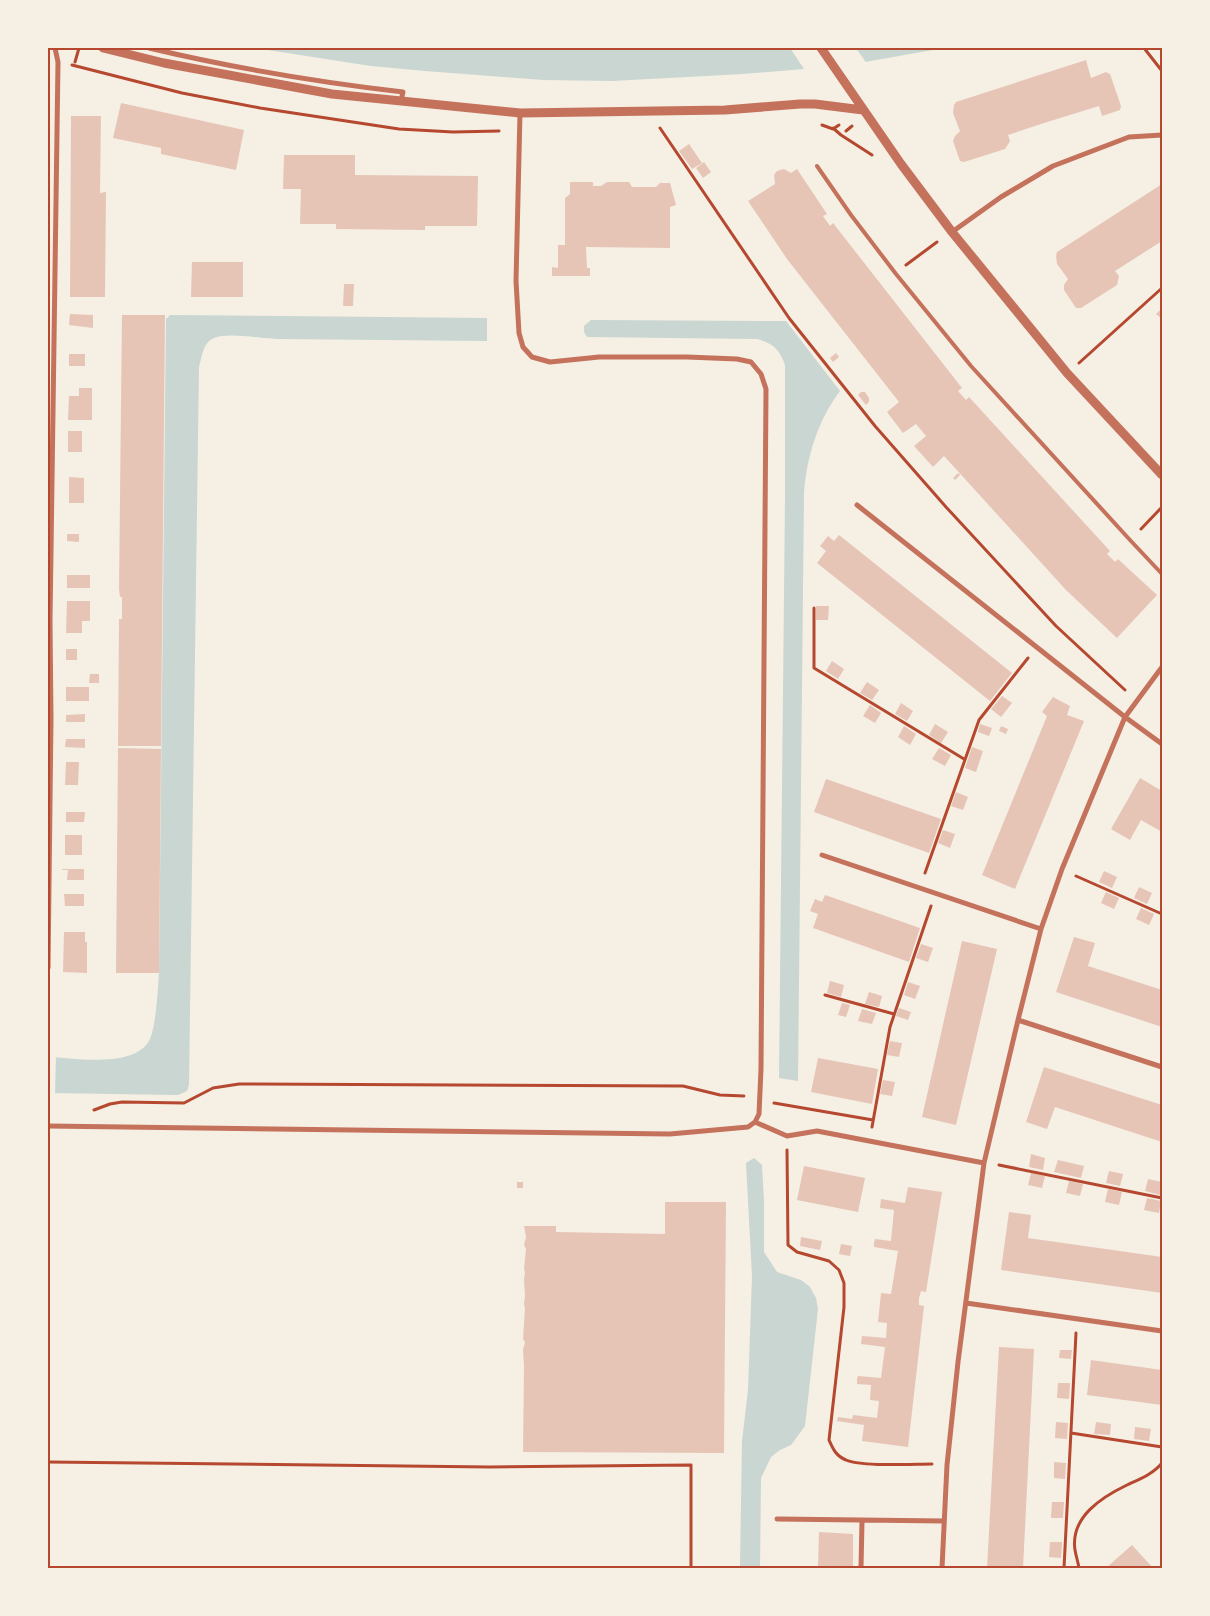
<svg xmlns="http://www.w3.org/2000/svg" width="1210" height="1616" viewBox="0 0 1210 1616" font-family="Arial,sans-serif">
  <rect width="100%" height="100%" fill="#f6efe4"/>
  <path fill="#c9d6d2" d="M255,48H944L865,62L804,69L743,74L612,81L543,80L425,71L371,66Z
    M170,315L487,318V341C418,340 348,340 279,339C263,339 229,332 214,338C203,342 202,357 199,367L189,1085L187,1091L178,1095L48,1093V1057C74,1058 136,1069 150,1039C156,1025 158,989 159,973L166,319Z
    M591,320L786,321L840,391C818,420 807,456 804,492L798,1081L779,1078L785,499V365C780,350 773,343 757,339L587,337L584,332V326Z
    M754,1158L762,1165L764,1201V1252L777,1272L801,1280L810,1287L816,1298L818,1309L805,1426L791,1445L780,1450L771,1457L761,1478L760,1568H740L742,1441L748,1390L752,1276L746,1163Z"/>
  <path fill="#f6efe4" d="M790,48H856L867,64L806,72Z
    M48,1055H56L55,1096H48Z"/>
  <path fill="#e6c5b7" d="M1086,60L1091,78L1106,72L1110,74L1121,106L1120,110L1102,116L1099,106L1044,123L1008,135L1010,141L1005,149L964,162L960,161L953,141L955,136L960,131L953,113L954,105L956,102Z
    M121,103L244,130L236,170L161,154V148L113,138Z
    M71,116H101L100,193L106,192L105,297H70Z
    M689,144L702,163L692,169L679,151Z
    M284,155H355V175L478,176L477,226H425V230L336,229V224H300L301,189H283Z
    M704,162L711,172L703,178L696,168Z
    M784,169L791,173L797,169L827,214L823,216L830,226L833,223L962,388L958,391L966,400L969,397L1110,551L1107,554L1115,562L1118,559L1157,595L1117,638L1066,590L944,456L933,467L914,446L926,436L916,424L903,433L887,412L899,402L787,259L748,201L775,184L774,175L777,171Z
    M570,182H593V186H601L607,182H629L632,187H656L660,183H670L676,205L670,207V248L586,247L587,268H590V276H552V267L558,268V245H565V198L570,194Z
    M1162,184V241L1115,271L1119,276L1117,285L1081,308H1076L1064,290V285L1068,279L1057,264L1056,256L1057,252Z
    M192,262H243V297H191Z
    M344,284H354L353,306H343Z
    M1161,309L1162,310V319L1156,314Z
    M70,314L93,315V328L69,325Z
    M122,315H165L161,746H118L119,619H122V597H120L119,589Z
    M836,353L839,357L833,362L830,358Z
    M69,354H85V366H69Z
    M79,388H92V420H68L69,396H79Z
    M861,392H865L869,398V402L866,405L858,395Z
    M68,431H82V452H68Z
    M958,473L960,475L955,480L953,478Z
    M69,477L84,478V503H69Z
    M67,534H79V542L67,541Z
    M839,535L1012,673L990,701L817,563L826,551L820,546L828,536L834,541Z
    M67,575H90V588H67Z
    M67,601H90V621H82V633H66Z
    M816,606H829L828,620H816Z
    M66,649H77V660H66Z
    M832,661L844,669L838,679L826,671Z
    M90,674H99V683H89Z
    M867,682L879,690L872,700L860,693Z
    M66,687H89V701H66Z
    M1002,696L1012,703L1001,717L991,709Z
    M1053,697L1070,706L1067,715L1084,721L1015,889L982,875L1047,716L1042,712Z
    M901,703L913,711L907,721L895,714Z
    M870,705L881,713L875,723L863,716Z
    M85,714V722H66V715Z
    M935,724L948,732L941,743L929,735Z
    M980,724L992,728L989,736L978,732Z
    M904,726L916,734L910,745L898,737Z
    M1001,726L1008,729L1006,734L999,731Z
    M66,739H85V748L65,747Z
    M972,747L983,751L976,772L965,768Z
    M118,748L161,749L159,973H116Z
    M939,748L951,755L945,766L932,759Z
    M66,762H79L78,785H65Z
    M1140,778L1162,791V832L1141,820L1130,840L1111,829Z
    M826,779L941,819L929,853L814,812Z
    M956,792L968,797L963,810L951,806Z
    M66,812H85L84,822H66Z
    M943,830L955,834L950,848L938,843Z
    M65,835H82V855H65Z
    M62,869H84V880H67L68,870H62Z
    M1104,871L1117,877L1112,888L1099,882Z
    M1139,887L1152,893L1147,904L1134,898Z
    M1106,892L1119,898L1114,909L1101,903Z
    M64,894H84V906H65Z
    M825,895L920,928L909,962L813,928L818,914L810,911L815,899L822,902Z
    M1141,908L1154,914L1149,925L1136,919Z
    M64,932H85V942H87V973L63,972Z
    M1074,937L1095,943L1088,966L1162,990V1027L1056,992Z
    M962,941L997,949L956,1125L922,1117Z
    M921,944L933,948L928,962L916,958Z
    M830,981L844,985L841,997L827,993Z
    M908,982L920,986L915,999L904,995Z
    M869,992L882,996L879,1007L865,1004Z
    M842,1003L850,1005L846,1017L838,1015Z
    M899,1008L911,1012L908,1020L896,1016Z
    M862,1009L876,1013L872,1024L858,1021Z
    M890,1041L902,1043L899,1057L887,1055Z
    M818,1058L878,1069L872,1104L811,1092Z
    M1044,1067L1162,1105V1142L1055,1107L1047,1129L1026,1122Z
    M883,1080L895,1082L892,1096L880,1094Z
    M1031,1154L1045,1158L1043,1170L1029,1167Z
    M1058,1160L1084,1166L1081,1178L1054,1172Z
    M804,1166L865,1178L858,1212L797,1200Z
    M1109,1171L1123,1174L1120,1186L1106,1183Z
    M1031,1173L1045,1176L1042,1188L1028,1185Z
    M1148,1179L1162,1182L1160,1195L1145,1191Z
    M1069,1181L1083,1184L1080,1196L1066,1193Z
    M517,1182H523V1188H517Z
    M908,1187L942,1192L926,1292L921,1291L919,1298V1305L924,1306L908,1447L862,1441L864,1425L837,1421L838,1417L852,1419L853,1415L877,1418L879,1401L870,1400L871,1385L857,1384V1379L858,1376L881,1378L885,1347L861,1344L862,1336L886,1338L887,1323L878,1322L881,1293L891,1294L898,1251L874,1247V1243L875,1239L891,1241L894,1210L880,1208L881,1199L905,1203Z
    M1108,1189L1122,1192L1119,1205L1105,1202Z
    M1147,1198L1161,1201L1159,1213L1144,1210Z
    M665,1202H726L724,1453L523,1452L524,1366L523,1350L525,1342L523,1339L525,1308L524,1304L525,1296L524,1280L525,1272L524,1269L526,1249L524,1245L526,1237L524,1226H556V1232L665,1234Z
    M1009,1212L1031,1215L1028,1238L1162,1257V1293L1001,1270Z
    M801,1237L822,1241L820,1250L800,1246Z
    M841,1244L852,1246L850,1256L839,1254Z
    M999,1347L1034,1349L1023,1568H987Z
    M1060,1350H1072L1071,1359L1059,1358Z
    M1091,1360L1162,1370V1405L1087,1395Z
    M1058,1383H1070L1069,1399L1057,1398Z
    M1056,1422L1068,1423L1067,1439L1055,1438Z
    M1096,1422L1111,1424L1110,1435L1094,1434Z
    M1135,1427L1151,1429L1149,1441L1134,1439Z
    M1054,1462L1066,1463L1065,1479L1054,1478Z
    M1052,1502H1064L1063,1518H1051Z
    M819,1532L853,1534V1568H818Z
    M1050,1542H1062L1061,1558L1049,1557Z
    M1132,1545L1153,1568H1106Z"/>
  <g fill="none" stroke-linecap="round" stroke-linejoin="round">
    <path stroke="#b5482f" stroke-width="3" d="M1144,48L1162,71
      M75,62L79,48
      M72,65L182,93L260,108L399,129L453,132L499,131
      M822,125L833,129L839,125
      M660,128L789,318L875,426L946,507L1056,626L1125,690
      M833,128L841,135L872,155
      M846,131L852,126
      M906,265L937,242
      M1079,363L1162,288
      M1141,529L1162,507
      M814,608V668L964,759
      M925,873L979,720L1028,658
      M1076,876L1162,914
      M825,995L894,1014
      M774,1103L873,1120
      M94,1110L110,1104L122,1102L184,1103L213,1088L239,1084L683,1086L720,1095L744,1096
      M872,1127L890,1027L931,906
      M787,1150L788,1245L797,1252L829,1261L839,1270L844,1283V1307L829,1440C833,1449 836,1456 846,1460C862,1467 912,1464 932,1464
      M999,1165L1162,1198
      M1071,1433L1162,1447
      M48,1462L490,1467L691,1465V1568
      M1064,1568L1076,1333
      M1079,1568C1078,1562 1076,1556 1075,1550C1070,1517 1102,1497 1127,1485C1140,1479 1153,1474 1162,1463"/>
    <path stroke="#c5725c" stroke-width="4" d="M817,166L851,215L896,274L971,366L1130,540L1162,574"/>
    <path stroke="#c5725c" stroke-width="5" d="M149,48C233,68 317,82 403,92L401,101
      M520,113L516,281L519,333L523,347L532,357L550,362L599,357H687L737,359L751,362L761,374L766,389L761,1069L759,1114L755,1122
      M952,232L1001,197L1053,166L1129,137L1162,135
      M857,505L1125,717L1162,744
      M822,855L1041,929
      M48,968L51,719L50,621L58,62L55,48
      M1018,1020L1162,1067
      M755,1122L787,1136L817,1131L984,1163
      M48,1126L670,1134L748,1127L755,1122
      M966,1303L1162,1331
      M777,1519L944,1521
      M861,1568L862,1521
      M942,1568L947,1465L958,1362L984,1163L1018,1020L1041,929L1062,869L1125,717L1162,667"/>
    <path stroke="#c5725c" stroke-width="9" d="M103,48L164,63L332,94L520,113L725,110L800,104H815L863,110
      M821,48L901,164L952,232L1067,373L1162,475"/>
  </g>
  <rect width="1210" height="1616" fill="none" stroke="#f6efe4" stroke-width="98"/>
  <rect x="49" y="49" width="1112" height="1518" fill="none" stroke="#b5482f" stroke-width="2"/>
</svg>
